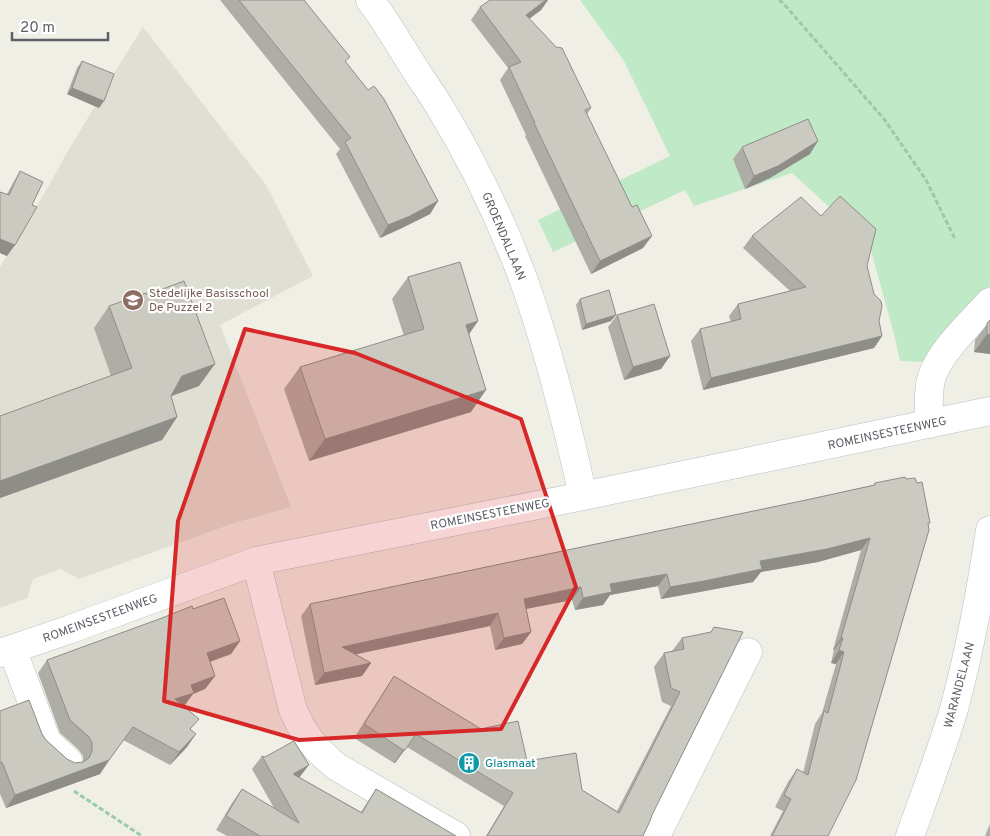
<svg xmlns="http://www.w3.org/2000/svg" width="990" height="836" viewBox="0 0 990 836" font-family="Overpass,sans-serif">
  <rect width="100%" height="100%" fill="#f0efe5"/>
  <path fill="#e0dfd3" d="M143,27L266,185L313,276L220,325L291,507L234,523L79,579L61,569L33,579L27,598L0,608V267L51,182L65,156L95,106L99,108L109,81Z"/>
  <path fill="#bfe9c7" d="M580,0H990V285L924,362L900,361L896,342L869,243L792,173L694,206L685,190L553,252L538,220L670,156L624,61Z"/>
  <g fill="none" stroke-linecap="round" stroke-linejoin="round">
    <g stroke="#bcbdc4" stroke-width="29">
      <path id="minor" d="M370,0C386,21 399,44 413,66C421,79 430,91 438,104C471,158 502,222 524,281C549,351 567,423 583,496
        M929,424C929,411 928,398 930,385C933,358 971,322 990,302
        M256,561L293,710C305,737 315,749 337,767L456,836
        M12,649L47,742L68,761
        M0,653L68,630L256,561L583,496L990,411
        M656,836L748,652
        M910,836C925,794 941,752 954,709C970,650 981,590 990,530"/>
    </g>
    <path stroke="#98caaf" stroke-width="3" stroke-dasharray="5 2.5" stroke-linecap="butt" d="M779,0L783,3L884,119L926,180L955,239
      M74,791L142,836"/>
    <use href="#minor" stroke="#fff" stroke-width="28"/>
  </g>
  <path fill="#afaea6" d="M220,0H304L438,201L430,214L402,228L380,238L336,154L340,149Z
    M490,0H548L541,10L529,19L591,108L587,114L643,248L591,274L525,136L526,135L500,80L508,68L471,20L480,7Z
    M82,61L99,108L67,94L77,68Z
    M742,147L810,154L770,178L745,189L733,159Z
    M20,171L7,256L0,253V192L7,194L13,183Z
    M752,236L867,266L882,336L874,348L703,390L691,341L700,329L731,322L729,316L738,304L790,291L743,248Z
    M408,277L478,321L469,334L471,412L309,461L284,389L300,367L404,336L392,299Z
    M580,299L611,321L582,330L576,305Z
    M109,306L199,386L171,396L177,417L162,440L0,498V416L111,376L94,328Z
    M617,315L670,356L661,369L624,380L608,327Z
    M990,320V354L974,352L975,340Z
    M875,483L928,526L828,836H770L783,811L775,807L788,782L797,769L803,773L815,724L822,713L836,664L831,663L834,650H833L861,550L818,562L761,572L753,582L695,593L661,599L658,586L610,595L603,605L575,610L572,600L526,609L531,632L522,644L495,650L490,626L355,654L371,663L362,676L315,685L301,616L310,604L806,500L873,485Z
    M193,609L240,641L231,654L210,662L215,676L205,689L193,694L184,706L191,730L187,747L170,765L123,740L100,774L6,808L0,794V711L42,734L46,740L67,759L75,763L83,762V756L78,749L60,733L38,673L47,660Z
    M714,627L652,815L643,836H486L504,806L407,747L395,763H394L354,738L394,676L527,761L582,790L617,811L671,706L662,702L654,667L664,653L672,651L682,638L710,633Z
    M262,756L361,812L376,789L456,836H227L216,830L232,803L242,789L274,808L252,769Z
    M990,824V836H985Z"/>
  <path fill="#8e8d87" d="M546,0H548L541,10L517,28L526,15Z
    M72,88L104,101L99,108L67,94Z
    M818,141L810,154L770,178L745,189L754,176Z
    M438,201L430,214L402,228L380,238L388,225Z
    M652,236L643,248L591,274L600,261Z
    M0,239L15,245L7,256L0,253Z
    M616,315L611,321L582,330L586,324Z
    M478,321L463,343L466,325Z
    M987,334L990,335V354L974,352Z
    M882,336L874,348L703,390L711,378Z
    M670,356L661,369L624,380L633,367Z
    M215,364L199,386L166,398L182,376Z
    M486,390L471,412L309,461L325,439Z
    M177,417L162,440L0,498V481Z
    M870,538L861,550L818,562L761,572L753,582L661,599L670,587L760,561Z
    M667,574L658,586L610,595L603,605L575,610L583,598L610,584Z
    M581,587L572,600L515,611L524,599Z
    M498,613L490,626L334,659L342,647Z
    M531,632L522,644L495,650L504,638Z
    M841,638H843L834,650H833Z
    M240,641L231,654L198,666L207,653Z
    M839,650L844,652L836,664L831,663Z
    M371,663L362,676L315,685L324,673Z
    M215,676L205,689L193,694L184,706L166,712L175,699L191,685Z
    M196,734L187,747L170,765L179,752Z
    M416,734L395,763H394L403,750Z
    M109,760L100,774L6,808L15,795Z
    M309,765L299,778L293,774Z"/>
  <path fill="#cbcac1" stroke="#8e8d87" d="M239,0H304L350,57L345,61L368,90L374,86L384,99L438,201L410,216L388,225L345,142L351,138Z
    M490,0H546L526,15L556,47L562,48L591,108L585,110L632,207L637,205L652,236L600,261L534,123H535L509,67L521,62L480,7Z
    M82,61L114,74L104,101L72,88Z
    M808,119L818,141L778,166L754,176L742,147Z
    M20,171L43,182L32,205L37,207L15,245L0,239V192L9,195Z
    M840,196L876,229L867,266L874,294L881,301L882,306L879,321L882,336L711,378L700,329L741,319L738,304L806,287L752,236L801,197L821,216Z
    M460,262L478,321L466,325L486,390L325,439L300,367L424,329L408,277Z
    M184,281L215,364L182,376L171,396L177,417L0,481V416L132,368L109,306L146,293L147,295Z
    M609,290L616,315L586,324L580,299Z
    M654,304L670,356L633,367L617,315Z
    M990,320V335L987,334V323Z
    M905,477L906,479L915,478L917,483L922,482L930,523H928L929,530L856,780L828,836H772L791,799L784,795L797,769L808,775L824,711L828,713L844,652L839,650L843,638H841L870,538L827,549L760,561L762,569L704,581L670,587L667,574L610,584L612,592L583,598L581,587L524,599L531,632L504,638L498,613L342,647L371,663L324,673L310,604L806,500L875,485V483Z
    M224,598L240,641L207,653L215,676L191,685L194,693L175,699L199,719L190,729L196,734L179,752L133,727L109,760L15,795L2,762L0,763V711L29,700L42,734L46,740L67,759L75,763L83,762L89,758L92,751V742L88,736L70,720L47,660L162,618L192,606L193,609Z
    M714,627L743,632L652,815L650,821L643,836H487L513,793L416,734L405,750H403L364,724L394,676L481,729L518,721L527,761L576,753L582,790L619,813L680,692L671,688L664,653L684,649L682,638L711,632Z
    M294,741L309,765L293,774L362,813L376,789L456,836H260L226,816L242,789L299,823L262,756L265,757Z"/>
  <path fill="#d62828" fill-opacity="0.2" stroke="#d62828" stroke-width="4" stroke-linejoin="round" d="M245,329L355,353L521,419L576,587L501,729L299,740L164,701L178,521Z"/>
  <defs>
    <g id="school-disc" transform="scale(1.125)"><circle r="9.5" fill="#8d6e63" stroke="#fff"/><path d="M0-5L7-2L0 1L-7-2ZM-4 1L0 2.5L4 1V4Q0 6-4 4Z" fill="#fff"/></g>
    <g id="building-disc" transform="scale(1.125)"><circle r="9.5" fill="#0f9aa8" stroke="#fff"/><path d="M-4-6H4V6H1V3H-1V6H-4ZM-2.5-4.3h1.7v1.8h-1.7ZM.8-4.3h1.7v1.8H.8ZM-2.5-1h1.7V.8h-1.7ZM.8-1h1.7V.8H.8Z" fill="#fff"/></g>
  </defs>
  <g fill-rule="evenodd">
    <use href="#school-disc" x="133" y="300"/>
    <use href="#building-disc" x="469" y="763"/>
  </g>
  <g text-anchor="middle" stroke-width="4.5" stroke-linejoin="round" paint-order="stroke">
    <g font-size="12" fill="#5c5f66" stroke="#fff">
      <text transform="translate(504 236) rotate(67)" y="4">GROENDALLAAN</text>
      <text transform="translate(887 433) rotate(-12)" y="4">ROMEINSESTEENWEG</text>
      <text transform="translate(490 514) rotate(-11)" y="4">ROMEINSESTEENWEG</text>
      <text transform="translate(100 618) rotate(-20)" y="4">ROMEINSESTEENWEG</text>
      <text transform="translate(959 685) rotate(-75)" y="4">WARANDELAAN</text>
    </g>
    <g font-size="12" fill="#785e54" stroke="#fff" text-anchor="start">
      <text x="149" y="297">Stedelijke Basisschool<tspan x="149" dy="14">De Puzzel 2</tspan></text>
    </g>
    <g font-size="12" fill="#0d838f" stroke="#fff" text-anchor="start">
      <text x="485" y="767">Glasmaat</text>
    </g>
  </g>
  <path d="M12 32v8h96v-8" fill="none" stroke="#5c5f66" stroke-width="2.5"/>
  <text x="20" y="32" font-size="15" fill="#5c5f66" stroke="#ffffff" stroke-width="4" paint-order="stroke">20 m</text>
</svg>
